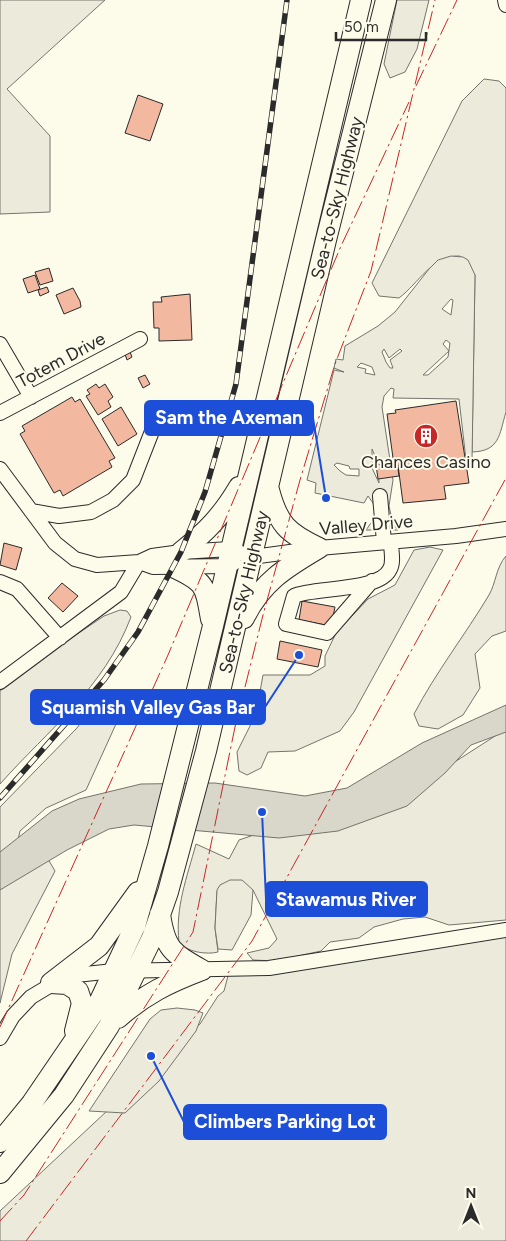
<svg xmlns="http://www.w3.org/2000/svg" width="506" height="1241" viewBox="0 0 506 1241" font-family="Figtree,sans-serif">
  <rect width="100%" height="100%" fill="#fdfbea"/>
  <path fill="#ecebdb" stroke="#74746e" d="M0,0H105L7,89L50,136V212L0,214Z
    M397,0H429L417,49L405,72L390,78L384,64Z
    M484,79L499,81L506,88V412C499,435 500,451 472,452L475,275L460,256C432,255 419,283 399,298L379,296L372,283L462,101Z
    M430,547L443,550L354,712L340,731L295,751L268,752L261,768L247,775L239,771L237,752L256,714L263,675H310L325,666V656L336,633L368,599L395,585L414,550Z
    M506,556V631L492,636L475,654L480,688L463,715L438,729L419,726L414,714C436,672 465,635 489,595C496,583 496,567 506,556Z
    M120,610L127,611L131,617C104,688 49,729 0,784V691L43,657L104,616Z
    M101,698L114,700L121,713L86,790L46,808L20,831L16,849L0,857V807L76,729Z
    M506,729V920L449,925L425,917L403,919L374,927L359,938L330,942L321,951L275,961L253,960L247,953L269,948L277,939L253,890L217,891L215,928L218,952C207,955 186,952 179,942C175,908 187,877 196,844L229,859L239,840L439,772Z
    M48,859L55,871L12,954L0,1003V883Z
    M506,924V1241H0V1211L200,1024L218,996L224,991L229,972Z"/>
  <path fill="#eceadb" stroke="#74746e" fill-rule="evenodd" d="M451,256L463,257L468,260L475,275L472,461L466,460L459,399L393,398L394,389L391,388L384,396L382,407L393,480L389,506L393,524L398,530H366L376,516L373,503L368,496L364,503L315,493L316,483L307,480L334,370L344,372L334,368L336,359L343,360L345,346L378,326L395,312L429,269L438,260ZM451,299L453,300L451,315L442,309ZM446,340L450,343L448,357L428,375H423L449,351L443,344ZM384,349L389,358L400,349L402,351L390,360L393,368H390L386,362L382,352ZM361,363L372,367L375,375L365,373L366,369L357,367ZM372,449L378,463L379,483L372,468ZM337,463L349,466L350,469H359V476L346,475L340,471L334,465Z
    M230,880H242L253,890L251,915L232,950L218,949L215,928L217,890L220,885Z
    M177,1008L195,1010L203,1013L196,1031L159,1081L125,1113L89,1111L150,1019L161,1010Z"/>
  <path fill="#d8d7c9" stroke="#74746e" d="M506,705V732L471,745L445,773L407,806L338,831L279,838L134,825L109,829L67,850L0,890V852L52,811L79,799L141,784L215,783L305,796L347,788L422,743Z"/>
  <path fill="#f2b8a0" stroke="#2b2b2b" d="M138,95L163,104L150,141L125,133Z
    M49,268L53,281L40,285L35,272Z
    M35,275L40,289L28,293L23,279Z
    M47,287L49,292L40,296L38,290Z
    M73,288L80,301L81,307L64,314L56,295Z
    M190,294L192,340L159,341V328H154L153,302H162L161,297Z
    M130,352L132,357L127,360L125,354Z
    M145,375L150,384L143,388L138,378Z
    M96,384L99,388L105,384L113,397L108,401L111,407L98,415L86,396L90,394L87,390Z
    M72,397L75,402L80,399L115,458L109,461L112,467L63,496L60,490L54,493L20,434L25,431L22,426Z
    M456,401L469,483L444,486L446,499L403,503L397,458H393L387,414L396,413L395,410Z
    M121,407L137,434L118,446L102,419Z
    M397,462L399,476L378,479L376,465Z
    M4,543L22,548L16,570L0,565Z
    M62,583L78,596L63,612L48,598Z
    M302,601L335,607L331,626L299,620Z
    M280,641L322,650L318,667L277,659Z"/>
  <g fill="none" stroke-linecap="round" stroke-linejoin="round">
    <g stroke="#2b2b2b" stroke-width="16">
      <path id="minor" d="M505,0L506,5
        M0,344L31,397
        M0,413L140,339
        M0,469L55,543L75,559L97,565L139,562L152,556L181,552L230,549L252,557L319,548L456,536L506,529
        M380,496L384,542
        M31,511L59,516L91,512L113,500L133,480L156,421
        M139,562L153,567L227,566L234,563
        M372,581L327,633L286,624L294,596C313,587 380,592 390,569C394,562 391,550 391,542
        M0,582L17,589L60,638
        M0,682L121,592L139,562
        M0,1038L13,1016L31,997L66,976L114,971L269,968L506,930"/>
    </g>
    <g stroke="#2b2b2b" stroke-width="22">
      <path id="highway" d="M269,490C278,524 287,533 319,548
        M181,552C206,532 222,516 239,487
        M173,567C205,582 205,584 211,619
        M244,618C262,582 285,568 319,548
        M160,914C165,949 172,953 202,970
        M51,983L99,946L138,892
        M51,983L67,984L78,991L82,1003L75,1031
        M118,1018C145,994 168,983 202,970
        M0,1142L32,1103L96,1009L135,926L158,846L213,626L361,0
        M0,1173L64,1095L109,1026L152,938L168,892L206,751L326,240L386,0"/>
    </g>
    <use href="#minor" stroke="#fdfbea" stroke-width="14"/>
    <use href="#highway" stroke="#fdfbea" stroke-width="20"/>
    <g stroke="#2b2b2b" stroke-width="5.5">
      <path id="rail" d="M0,798L104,680L138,632L181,552L205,492L236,384L287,0"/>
    </g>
    <use href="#rail" stroke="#fdfbea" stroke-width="4" stroke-dasharray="11" stroke-linecap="butt"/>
    <path stroke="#c62828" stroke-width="1" stroke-dasharray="18 4 2.5 4" stroke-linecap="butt" d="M416,86L457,0
      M0,1027L168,655L341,246L409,102
      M0,1221L24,1195L193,932L235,727L263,615L300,480L335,364L371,271L435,0
      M26,1241L252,941L506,478"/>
  </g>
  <defs>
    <g id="building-disc" transform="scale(1.25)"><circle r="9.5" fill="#c62828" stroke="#fdfbea"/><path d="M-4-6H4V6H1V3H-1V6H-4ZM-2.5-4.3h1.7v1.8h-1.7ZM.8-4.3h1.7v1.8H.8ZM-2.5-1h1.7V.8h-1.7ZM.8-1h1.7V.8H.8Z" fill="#fff"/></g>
  </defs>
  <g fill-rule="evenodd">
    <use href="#building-disc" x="426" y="436"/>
  </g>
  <g text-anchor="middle" stroke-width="4" stroke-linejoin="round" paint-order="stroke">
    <g font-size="18" fill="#2b2b2b" stroke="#fdfbea">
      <text transform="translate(337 198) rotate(-76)" y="6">Sea-to-Sky Highway</text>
      <text transform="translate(61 360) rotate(-28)" y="6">Totem Drive</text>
      <text transform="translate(366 525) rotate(-5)" y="6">Valley Drive</text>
      <text transform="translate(244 592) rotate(-77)" y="6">Sea-to-Sky Highway</text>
    </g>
    <g font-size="18" fill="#2b2b2b" stroke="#fdfbea">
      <text x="426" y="468">Chances Casino</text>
    </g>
  </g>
  <path fill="none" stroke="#1d4ed8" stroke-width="2" d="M326 498L313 418M299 655L265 707M262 812L266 899M151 1056L184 1122"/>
  <g fill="#1d4ed8" stroke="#fdfbea" stroke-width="2">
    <circle cx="326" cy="498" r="5"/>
    <circle cx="299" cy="655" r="5"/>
    <circle cx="262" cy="812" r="5"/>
    <circle cx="151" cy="1056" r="5"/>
  </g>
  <g fill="#1d4ed8" stroke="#1d4ed8" stroke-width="2">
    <rect x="145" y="401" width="168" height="34" rx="5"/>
    <rect x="31" y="690" width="234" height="34" rx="5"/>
    <rect x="266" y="882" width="161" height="34" rx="5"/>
    <rect x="184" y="1105" width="202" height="34" rx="5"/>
  </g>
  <g font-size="19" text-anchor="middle" font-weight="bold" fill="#fff">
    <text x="229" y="424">Sam the Axeman</text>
    <text x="148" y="714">Squamish Valley Gas Bar</text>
    <text x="346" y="906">Stawamus River</text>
    <text x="285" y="1128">Climbers Parking Lot</text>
  </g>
  <g transform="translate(471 1206)" stroke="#fdfbea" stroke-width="4" paint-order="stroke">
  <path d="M0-4L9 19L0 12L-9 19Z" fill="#2b2b2b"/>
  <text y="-8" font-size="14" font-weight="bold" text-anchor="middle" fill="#2b2b2b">N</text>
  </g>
  <path d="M336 32v8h90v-8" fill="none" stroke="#2b2b2b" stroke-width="2.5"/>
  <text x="344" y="32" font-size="15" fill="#2b2b2b" stroke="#fdfbea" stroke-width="4" paint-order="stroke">50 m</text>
</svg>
